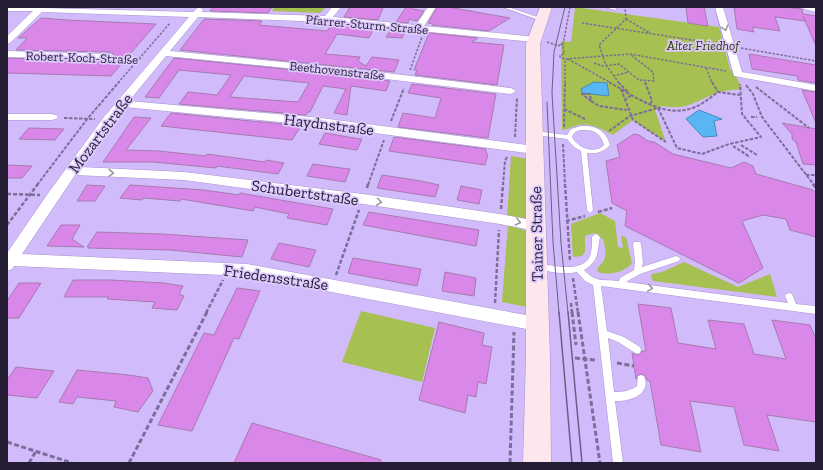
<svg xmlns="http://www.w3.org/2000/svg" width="823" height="470" viewBox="0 0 823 470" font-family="'Zilla Slab',serif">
  <rect width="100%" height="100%" fill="#d2bbfa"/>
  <path fill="#a6c051" d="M274,7H326L320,13L272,11Z
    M575,7L719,27L730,69L735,74L742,89C734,90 725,90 717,93C695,101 687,111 662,106L655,110L666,142L633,120L613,135C602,129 588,121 575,126C570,128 567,129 562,130L561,41L571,42Z
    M511,156L529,159V222L507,219Z
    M600,213L615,221L618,247L623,248L621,236L626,237L632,263C626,272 606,277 597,271C597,266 602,265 604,260C607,254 605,246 603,239L594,233L585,236V252L582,256L573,257L571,224Z
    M508,224L529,232L527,307L502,302Z
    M684,262L738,287L770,274L777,297L653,281L651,277L652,274L662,272Z
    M361,311L435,328L422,382L342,362Z"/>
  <path fill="#58b6f5" stroke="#4988bb" d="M594,82L607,83L609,96L582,93L581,89Z
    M699,110L722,119L714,121L717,136L703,137L686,119Z"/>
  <path fill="#d988e9" stroke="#a67bae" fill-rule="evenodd" d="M213,7H272L268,13L210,11Z
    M350,7H376L383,8L378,20L344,17Z
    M406,7H413V9L424,11L417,21L409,19L408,23L396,22Z
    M437,7H448L510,18L489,31L432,25L433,24L428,23Z
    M686,7H704L708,26L688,23Z
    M734,7H784L802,9L803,14L816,16V46L803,16L805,21L775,17L780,31L752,27L754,32L737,29Z
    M41,18L67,20L156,24L111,76L7,73V58L111,62L117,58L111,52L16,50L27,38H18Z
    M204,19L262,21L259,25L327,31L330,27H337L339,25L374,28L369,38L337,34L325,54L360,57L358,61L366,66L372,57L399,60L394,72L180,50Z
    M391,30L405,31L402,38L386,37Z
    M429,33L478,38L472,42L504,45L497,85L415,75L417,70H414Z
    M749,54L816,65V83L798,80L797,76L752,69Z
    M174,58L345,75L390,81L386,91L351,86L347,115L334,113L346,89L323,86L310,112H308L306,115L179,104L188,92L217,95L231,75L179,70L159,98L145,97ZM244,76L271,79L309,83L298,102L230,97Z
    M412,84L496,94L488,138L398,127L403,113L435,118L441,98L408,93Z
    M802,90L816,92V123Z
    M171,113L301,126L292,140L161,126Z
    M134,117L151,118L126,150L159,151L206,156L207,154L265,162L266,160L284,163L278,174L217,166L216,168L153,162H103Z
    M782,123L816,129V165L803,164L796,142L792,139V134Z
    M29,128L64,129L55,140L19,139Z
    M325,133L354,138L362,139L357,150L319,144Z
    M634,134L639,135L648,141L654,142L673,154L731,168L744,162L753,166L756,174L813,190L816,194V237L790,230L786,219L763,215L742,221L763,268L739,283L625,226L627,211L612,203L606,161L620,157L617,145Z
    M394,137L486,149V153L488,154L485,165L389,151Z
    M313,164L341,168L350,169L345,182L307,176Z
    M7,165L32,166L22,178H7Z
    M382,175L421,181L439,185L435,197L377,188Z
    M87,185L105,186L95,201H77Z
    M130,185L204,190L239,195L240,193L333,209L327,225L287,218L289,214L255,207L253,211L181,199L180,201L143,198L142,200L120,198Z
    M461,186L482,190L479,204L457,200Z
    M369,212L479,230L476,246L363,225Z
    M61,225H80L72,239L84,247L47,246Z
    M97,232L162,234L248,240L242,257L170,250L88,248L89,247H87Z
    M279,243L316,250L309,267L271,259Z
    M353,258L421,269L417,286L348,273Z
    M445,272L476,278L474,296L442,291Z
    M73,280H111L164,283L183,286L179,294L184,296L177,310L152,308L155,302L107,299L109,297H64Z
    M19,283H41L19,318H7V301Z
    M237,288L260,291L239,339L234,338L192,431L158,425L204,333L214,335Z
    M638,304L671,308L678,343L716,349L708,320L744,324L754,354L786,359L772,320L810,325L816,339V422L767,415L779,451L744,445L734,407L690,401L701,452L661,445L650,381L647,380L645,376L641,374L638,375L636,379L632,353L637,355L640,354L642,351H646Z
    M439,322L484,333L482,345L492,347L486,384L478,382L476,397L468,395L465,413L419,400Z
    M16,367L34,369L54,371L37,398L7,395V380Z
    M77,370L129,375L148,378L153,391L138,412L114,407L116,401L77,397L73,404L59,402Z
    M252,423L381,460V463H234Z"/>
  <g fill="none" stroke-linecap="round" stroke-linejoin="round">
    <g stroke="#a993cf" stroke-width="1">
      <path id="lane" d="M502,7H508L543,19L539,20Z
        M604,7H612L617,9L615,10Z
        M581,126C596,125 606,130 610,145C604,152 597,154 587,153L593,210L590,213L587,210L581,151L574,147L567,139L535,135L532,133L535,131L567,135L571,129ZM584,130C595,130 601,134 604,145C594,155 578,148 572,137C574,131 578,130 584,130Z
        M596,234L598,235L600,237C597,253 599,261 584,270C596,283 603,279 619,281L620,278L634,270L635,262L633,244L634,242H640L641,244L643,262L642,267L676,256L679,257L680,259L679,261L640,274L626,282L788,303L785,296L786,294L789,293L792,294L796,304L816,306V314L601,286L607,331L624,337L640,347L641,350L640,353L637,354L618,342L608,338L614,392C623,392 630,391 637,386L638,376L641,375L644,376C652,394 630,402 615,401L623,463H613L593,285L585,281L577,272C564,275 549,272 536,268L535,266L536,264L539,263C552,266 583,273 590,256C592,251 592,243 592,237L594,235Z"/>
    </g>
    <g stroke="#a993cf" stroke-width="1">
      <path id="street" d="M7,7L193,12L199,7L203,10L202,12L325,16L332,7H341L333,17L416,25L428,7H436L424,26L537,37L539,39L534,42L327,22L198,17L170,51L345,68L511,88L516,91L511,94L345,74L166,56L129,101L321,118L535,146L539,147L541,150L539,153L535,154L321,126L124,107L81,167L184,172L363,194L500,214L536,221L541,222L543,226L541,230L536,231L500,224L363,204L184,180L75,175L22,254L247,264L537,317L543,319L545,324L543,329L537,331L247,276L14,266L12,269L7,271V253L49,192L104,117L189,17L42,12L10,43L7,44V36L33,11H7Z
        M715,7H723L742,72L816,85V91L734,76Z
        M803,7H816V12L804,9Z
        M7,51L111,54L116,57L111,60L7,57Z
        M7,114H52L56,115L58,117L56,119L52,120H7Z"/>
    </g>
    <g stroke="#a993cf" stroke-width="1">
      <path id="secondary" d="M540,7H552L540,44L550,357L551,463H523L526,357V44Z"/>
    </g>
    <path stroke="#7d6e99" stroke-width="1.5" stroke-dasharray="2.5 1.5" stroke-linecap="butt" d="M570,7L563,45L564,54L560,55V57L565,59L630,54L726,71
      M626,19L650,33
      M582,23L718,44
      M547,42L559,46V44L563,45
      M741,48L816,61
      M122,58L141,59
      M568,59L611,83
      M594,63L603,66L619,64L639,80L654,81L653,72L631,55
      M706,68L712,83
      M410,70L422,37
      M613,76L629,72
      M118,83L170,23
      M565,83V59
      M619,83L606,65L599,45L626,19L625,7"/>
    <path stroke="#7d6e99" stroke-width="2" stroke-dasharray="3.5 1.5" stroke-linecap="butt" d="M609,82C634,96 665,120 695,107C703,104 711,97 718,92L740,95
      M618,82L628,92
      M645,82L652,101L650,104
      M712,82L718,92
      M746,85L753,94L762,117L814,185
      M756,87L809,128
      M621,89L633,120L666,142
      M582,94H590L591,101Z
      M624,100L632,95
      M591,101L599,106L627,110
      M658,108L677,148L702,154L729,144L761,137L742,114L740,84
      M564,109L585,119
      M751,117H757
      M64,118L95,119
      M391,121L404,88
      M564,127L565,82
      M609,131L630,116L658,108
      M515,137L517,98
      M563,144L565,185
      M741,145L757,155
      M733,146L750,157
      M806,175H816
      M37,185L88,118L119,82
      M368,185L384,140
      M503,185L505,161L507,157"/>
    <path stroke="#7d6e99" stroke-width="2.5" stroke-dasharray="4 2" stroke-linecap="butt" d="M565,184L570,261
      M813,184L816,188
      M367,188L368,184
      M7,194L40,195
      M501,209L503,184
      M598,212L612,208
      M566,221L585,216
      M7,225L38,184
      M336,275L359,210
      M573,278L578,313
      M495,303L499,230
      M571,303L572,313
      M206,313L223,280"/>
    <path stroke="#7d6e99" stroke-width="3" stroke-dasharray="5 2.5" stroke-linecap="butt" d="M572,312L576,345
      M578,312L600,463
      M575,358L596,360
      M617,363L634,366
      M7,442L72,463
      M29,463L36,451
      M129,463L207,312
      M510,463L514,332"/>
    <use href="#lane" fill="#fff" fill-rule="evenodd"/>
    <use href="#street" fill="#fff" fill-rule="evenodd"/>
    <use href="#secondary" fill="#fde7ed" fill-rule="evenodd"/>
    <path stroke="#6c5e85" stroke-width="1" d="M565,7L554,52L552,93L561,243L568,313
      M547,102L553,242L559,313"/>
    <path stroke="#6c5e85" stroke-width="1.5" d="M559,312L572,463
      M568,312L582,463"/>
  </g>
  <defs><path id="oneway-chevron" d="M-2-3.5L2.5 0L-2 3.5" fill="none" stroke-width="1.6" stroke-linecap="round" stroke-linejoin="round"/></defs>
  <g stroke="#9d99a4">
    <use href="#oneway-chevron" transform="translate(725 28) rotate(73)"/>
    <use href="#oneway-chevron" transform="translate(111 173) rotate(3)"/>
    <use href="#oneway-chevron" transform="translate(379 202) rotate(8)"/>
    <use href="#oneway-chevron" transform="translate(518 222) rotate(11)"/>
    <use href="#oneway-chevron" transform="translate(650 288) rotate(8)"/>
  </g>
  <g text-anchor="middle" stroke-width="3.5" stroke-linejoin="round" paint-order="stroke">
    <g font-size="13" fill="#251d34" stroke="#ddcbfd">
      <text transform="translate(367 24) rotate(5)" y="5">Pfarrer-Sturm-Straße</text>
      <text transform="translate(82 57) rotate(2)" y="5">Robert-Koch-Straße</text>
      <text transform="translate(337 70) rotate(6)" y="5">Beethovenstraße</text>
    </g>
    <g font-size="13" font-style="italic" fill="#313c05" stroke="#ddcbfd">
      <text x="703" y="50">Alter Friedhof</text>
    </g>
    <g font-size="16" fill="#251d34" stroke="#ddcbfd">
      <text transform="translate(329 124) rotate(7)" y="6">Haydnstraße</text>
      <text transform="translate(100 133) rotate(-53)" y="6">Mozartstraße</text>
      <text transform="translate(305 192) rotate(8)" y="6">Schubertstraße</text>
      <text transform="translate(536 234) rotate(-91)" y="6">Tainer Straße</text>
      <text transform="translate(276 277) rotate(8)" y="6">Friedensstraße</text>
    </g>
  </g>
  <rect width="823" height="470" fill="none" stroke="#251d34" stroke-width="16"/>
</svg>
